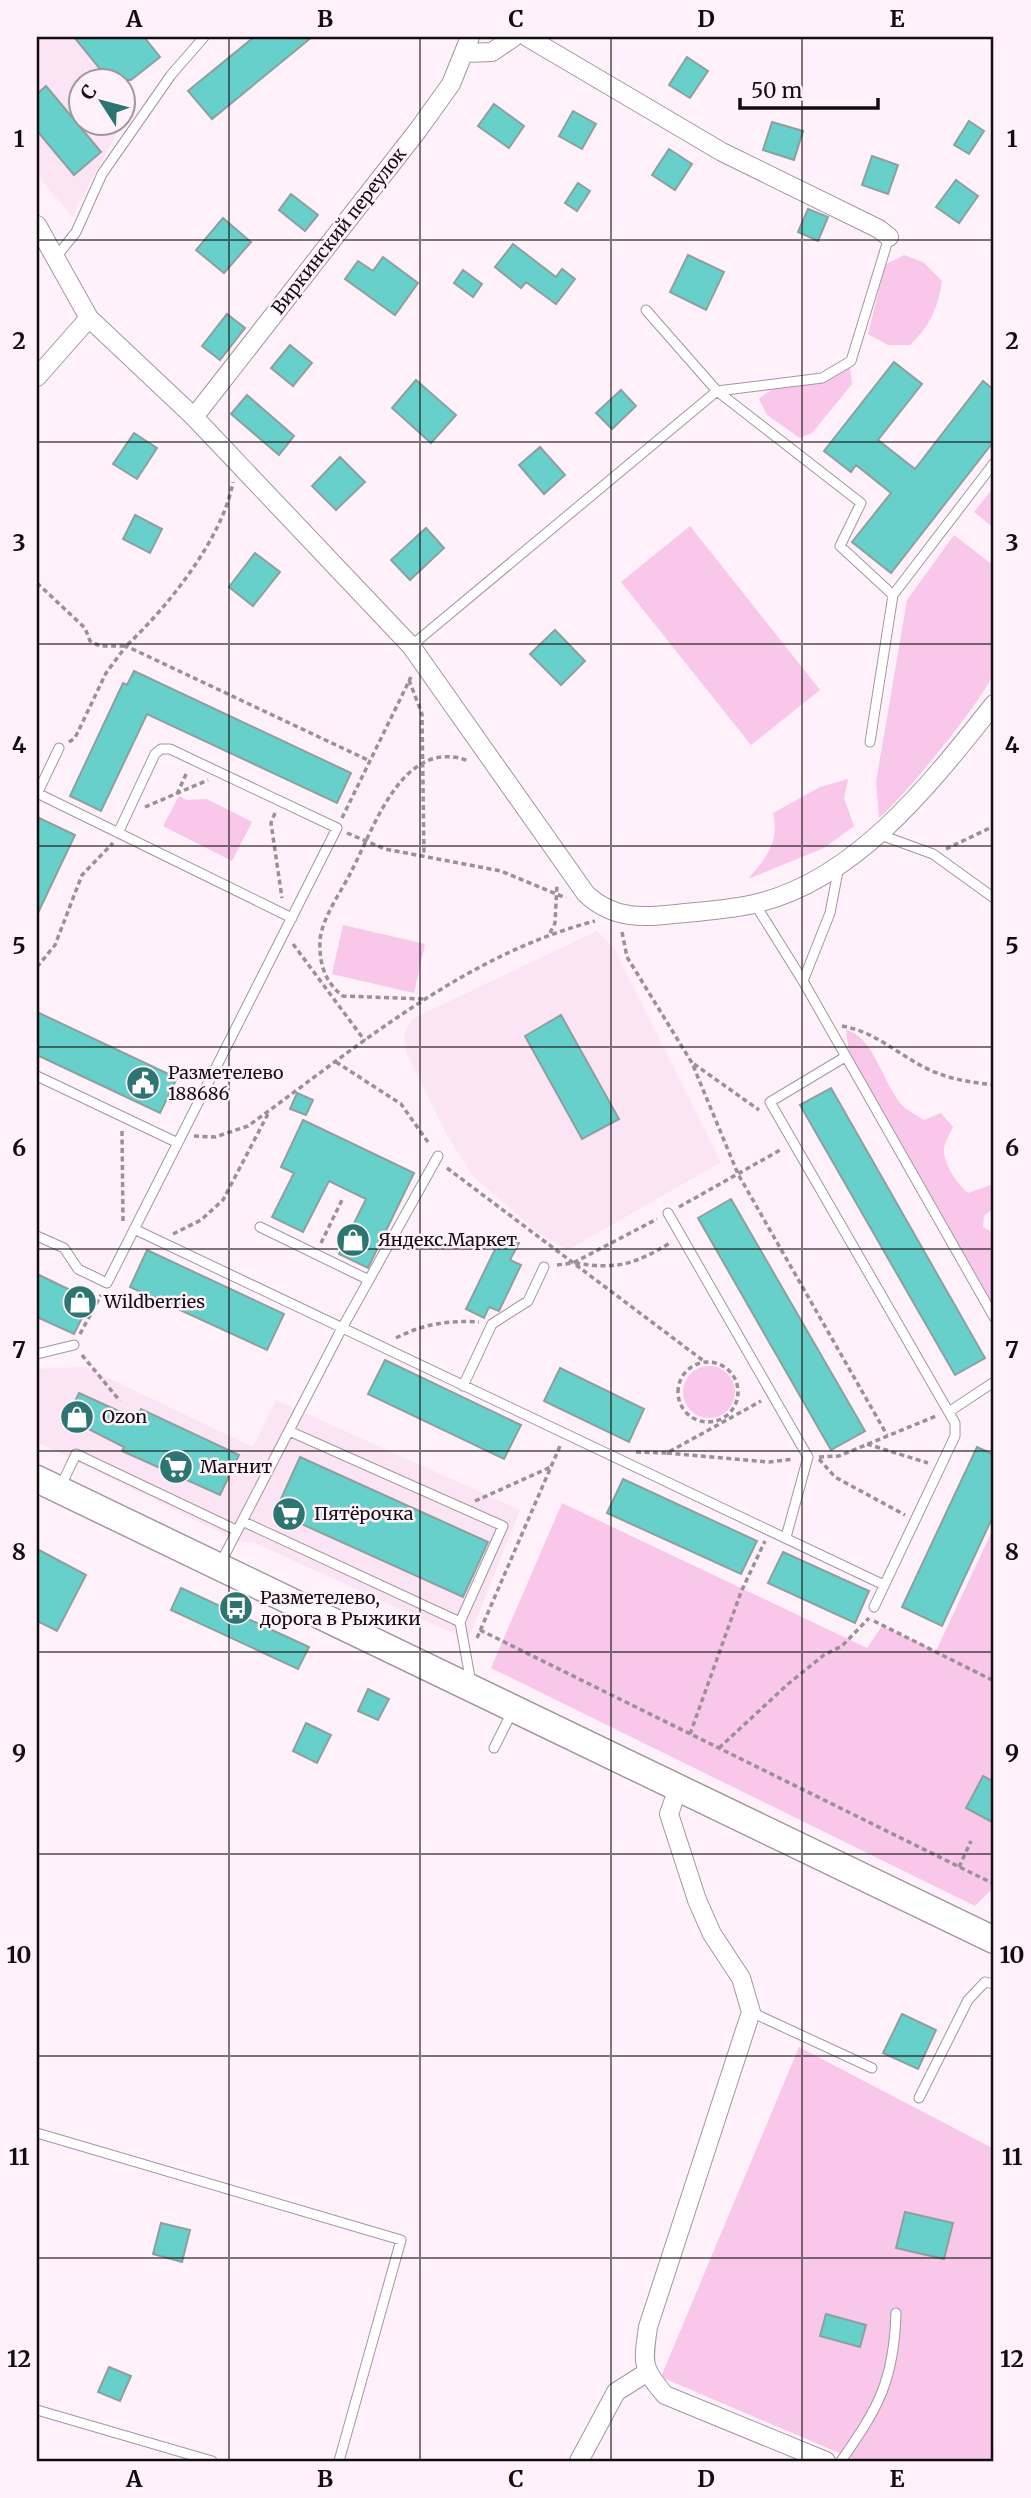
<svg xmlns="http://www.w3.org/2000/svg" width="1031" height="2498" viewBox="0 0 1031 2498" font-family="Merriweather,serif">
  <rect width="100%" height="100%" fill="#fef1f9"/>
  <path fill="#fbe4f3" d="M37,37H74L109,80H80V122H122L123,98L130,109L72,216L37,175Z
    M597,931L614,948L721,1162L568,1250L540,1234L472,1175L447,1135L406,1052L404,1035L412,1019Z
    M85,1367L253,1447L276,1400L520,1510L468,1640L255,1543L238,1541L37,1442V1369Z"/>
  <path fill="#f9c7e9" d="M904,255L923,262L942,281C938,308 930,326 910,345H888L868,334L885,265Z
    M850,367L852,384L812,433L800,438L767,415L759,399C778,379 822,379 850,367Z
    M994,487V528L974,512Z
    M690,526L820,690L751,745L621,582Z
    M954,535L994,566C994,585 998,662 993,674C981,703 904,797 879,818L876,782L907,600Z
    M848,779L844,798L854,826L824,848L748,879C766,858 780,842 773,813L820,787Z
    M179,796L187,800L207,799L252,822L232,861L163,826Z
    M343,925L425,944L414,993L332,974Z
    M846,1030C872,1035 884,1084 901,1104C907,1111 917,1115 924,1120L941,1113L953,1127C950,1133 945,1142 944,1148C943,1164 957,1183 968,1193L994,1184V1208L984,1216L983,1227L994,1233V1306L849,1052Z
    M683 1392a26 26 0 1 1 52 0a26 26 0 1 1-52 0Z
    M562,1503L867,1648L882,1626L936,1651L994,1527V1887L975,1906L491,1668Z
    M799,2047L994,2149V2461H858L661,2377Z"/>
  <path fill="#67d0ca" stroke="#8da09f" stroke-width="2" d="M74,37H144L160,57L131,80H109Z
    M254,37H312L212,119L188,91Z
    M687,57L708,71L690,98L669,85Z
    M46,86L101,152L74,175L37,131V94Z
    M494,104L524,126L509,148L478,126Z
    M573,111L596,124L582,149L559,136Z
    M969,121L984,131L969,154L954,145Z
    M772,122L803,131L794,160L763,150Z
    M669,149L692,164L675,190L652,175Z
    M872,156L898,165L888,194L862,185Z
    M956,180L978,196L959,223L936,207Z
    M578,183L590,191L577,211L565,203Z
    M291,194L318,215L305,231L279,210Z
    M808,209L828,217L818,241L798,232Z
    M223,218L251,242L224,273L196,250Z
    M513,244L556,277L562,269L575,279L556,304L526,282L521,288L495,267Z
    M688,255L724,272L706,310L670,292Z
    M383,257L418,283L395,315L345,279L358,261L373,271Z
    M463,270L482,284L473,297L454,283Z
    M227,314L245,328L220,360L202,346Z
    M290,345L312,363L293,386L271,368Z
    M894,362L922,384L878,440L915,469L983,381L994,390V441L891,573L852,542L891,493L856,465L851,472L824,451Z
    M416,380L456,415L431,443L392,408Z
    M621,390L636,406L612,429L596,413Z
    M247,395L294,436L279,455L231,414Z
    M134,433L157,448L137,479L113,464Z
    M540,447L565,475L544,494L519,465Z
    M340,457L365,482L336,510L312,486Z
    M135,515L162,529L150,553L123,539Z
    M426,528L444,548L410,580L391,560Z
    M255,553L280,572L253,606L229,587Z
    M555,630L585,661L561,685L530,654Z
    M134,671L351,773L337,803L147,714L101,811L70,796L123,683L127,685Z
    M37,817L75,835L37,915Z
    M37,1012L177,1078L160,1113L37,1055Z
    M561,1015L619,1119L582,1139L525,1036Z
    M831,1088L985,1358L955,1375L800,1105Z
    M297,1093L313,1100L306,1115L290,1109Z
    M303,1120L414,1173L368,1268L339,1254L366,1199L329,1181L303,1232L272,1217L294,1173L281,1167Z
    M731,1199L865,1431L831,1450L698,1218Z
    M502,1235L519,1243L510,1260L521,1265L499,1311L489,1307L484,1318L466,1309Z
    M147,1250L284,1314L267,1350L130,1287Z
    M37,1274L91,1300L74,1334L37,1317Z
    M385,1360L521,1425L504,1459L368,1394Z
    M560,1368L644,1409L629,1442L544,1401Z
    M79,1393L136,1419L141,1409L239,1455L220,1495L122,1451L124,1447L67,1418Z
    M977,1447L994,1455V1514L942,1626L902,1607Z
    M300,1457L488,1542L463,1597L275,1512Z
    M623,1479L757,1541L741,1574L607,1513Z
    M37,1549L86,1575L57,1631L37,1621Z
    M783,1552L869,1591L855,1623L768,1583Z
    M181,1588L309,1647L298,1669L171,1610Z
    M368,1689L389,1699L378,1720L358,1711Z
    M306,1723L331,1735L317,1763L293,1751Z
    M983,1776L994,1782V1823L966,1808Z
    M902,2014L936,2030L918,2069L883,2053Z
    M905,2212L953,2223L944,2259L896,2248Z
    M161,2223L190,2230L182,2262L153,2254Z
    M826,2314L866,2325L860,2347L820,2336Z
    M109,2367L131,2376L120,2401L98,2392Z"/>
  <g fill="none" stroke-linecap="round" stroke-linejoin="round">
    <g stroke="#a496a0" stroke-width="11">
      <path id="service" d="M57,256L76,232L102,174L171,75L204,37
        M646,310L717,391L822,378L851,361L889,237
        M411,646L717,391L861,503L840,546L893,595
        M870,742L893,595L994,463
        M37,793L292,918
        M37,794L59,748
        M878,834L933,854L994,898
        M755,904L803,981L994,1317
        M803,981L830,913L839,866
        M845,1057L770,1102L955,1423V1436L874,1607
        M37,1076L178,1143
        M668,1213L808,1457L786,1537
        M260,1227L369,1280
        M134,1229L884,1585
        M37,1236L64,1248L78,1269L107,1283L337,828L170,749H161L155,754L118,833
        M37,1354L74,1345
        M463,1386L492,1324L528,1301L544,1267
        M950,1411L994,1382
        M289,1431L503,1526L460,1622
        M60,1488L76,1454L236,1530
        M242,1521L460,1622L471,1683
        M220,1564L341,1330L438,1156
        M494,1748L512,1712
        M751,2012L872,2068
        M919,2098L968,2000L985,1982L994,1984
        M37,2133L401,2240L339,2461
        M37,2410L212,2461
        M841,2461C879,2407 894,2380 896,2313"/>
    </g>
    <g stroke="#a496a0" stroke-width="20">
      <path id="minor" d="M527,37L722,152L879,229L889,237
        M464,53L492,52L514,37
        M37,225L89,318L194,417L411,646L586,894C616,922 647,917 685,913C708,911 731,909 754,904C856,881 932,782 994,704
        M37,377L89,318
        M194,417L418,130L451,84L470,37
        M678,1788L669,1814L697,1900L712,1934L741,1978L751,2012L648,2327C643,2363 641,2367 665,2395L826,2461
        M579,2461L616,2392L646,2373"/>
    </g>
    <g stroke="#a496a0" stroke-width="29">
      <path id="secondary" d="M37,1479L994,1940"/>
    </g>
    <path stroke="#9a9096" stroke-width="3.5" stroke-dasharray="5 3.5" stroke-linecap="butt" d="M37,583L85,628L90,641L100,646H126C167,608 223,538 233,482
      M409,680L422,714L424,856
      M69,742L75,738L106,673L126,646L370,761
      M177,794L187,772
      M145,807L208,780
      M275,813L271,823L282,898
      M342,818L411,677
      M347,833L385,849L501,871L566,898
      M946,849L994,826
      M622,932L627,957L692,1063L738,1174L887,1435
      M550,933L555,923L557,884
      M293,944L365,1041
      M37,967L55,945L82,875L113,843
      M423,999L343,996C324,982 319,962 320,940C322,918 341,892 351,872C375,826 403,736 469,761
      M842,1026C877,1032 899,1056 930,1070C951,1080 972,1082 994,1085
      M336,1062L401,1104L430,1145
      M694,1064L759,1110
      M122,1131L123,1221
      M194,1136L215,1137L248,1126C356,1048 464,955 595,921
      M447,1168L705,1362
      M679,1207L782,1149
      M173,1234L201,1220L223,1200L269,1112
      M321,1243L343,1198
      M575,1263C617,1270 635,1264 670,1243
      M557,1265L573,1263L657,1219
      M80,1334L101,1295
      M396,1338C423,1324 448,1320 479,1322
      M82,1355L120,1401
      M678 1392a30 30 0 1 1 60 0a30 30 0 1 1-60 0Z
      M867,1444L928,1463
      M636,1452L667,1453L761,1401
      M667,1453L769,1462L794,1459
      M819,1457L839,1456L936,1416
      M819,1459L835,1477L905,1515
      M475,1501L551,1467
      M874,1621L994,1681
      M480,1630L994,1884
      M477,1638L560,1446
      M690,1734L741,1592L765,1541
      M719,1748L788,1684L824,1655L842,1646L869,1618
      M959,1867L971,1841"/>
    <use href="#service" stroke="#fff" stroke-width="9"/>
    <use href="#minor" stroke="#fff" stroke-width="18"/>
    <use href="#secondary" stroke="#fff" stroke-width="26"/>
  </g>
  <path fill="none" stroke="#120d10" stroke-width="2" stroke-opacity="0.55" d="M229,37V2461M420,37V2461M611,37V2461M802,37V2461M37,240H994M37,442H994M37,644H994M37,846H994M37,1047H994M37,1249H994M37,1451H994M37,1652H994M37,1854H994M37,2056H994M37,2258H994"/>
  <defs>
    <g id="civic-disc" transform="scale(1.75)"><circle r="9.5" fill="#2c7571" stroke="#fef1f9"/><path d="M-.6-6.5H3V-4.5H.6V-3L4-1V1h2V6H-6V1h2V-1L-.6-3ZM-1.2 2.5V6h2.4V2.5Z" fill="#fff"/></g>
    <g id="shop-disc" transform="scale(1.75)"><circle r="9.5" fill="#2c7571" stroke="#fef1f9"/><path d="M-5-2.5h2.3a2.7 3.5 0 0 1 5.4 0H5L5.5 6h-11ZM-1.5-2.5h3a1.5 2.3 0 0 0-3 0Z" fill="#fff"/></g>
    <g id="supermarket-disc" transform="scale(1.75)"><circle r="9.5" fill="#2c7571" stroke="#fef1f9"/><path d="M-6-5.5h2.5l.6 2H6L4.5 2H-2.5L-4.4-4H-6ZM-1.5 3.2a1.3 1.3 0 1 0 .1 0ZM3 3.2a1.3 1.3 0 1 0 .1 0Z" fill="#fff"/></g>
    <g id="bus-disc" transform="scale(1.75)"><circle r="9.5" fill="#2c7571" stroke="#fef1f9"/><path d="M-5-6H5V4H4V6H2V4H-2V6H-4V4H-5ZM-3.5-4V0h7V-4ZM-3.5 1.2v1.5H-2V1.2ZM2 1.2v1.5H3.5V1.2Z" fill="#fff"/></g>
  </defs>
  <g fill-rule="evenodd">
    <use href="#civic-disc" x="143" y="1083"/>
    <use href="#shop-disc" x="353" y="1240"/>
    <use href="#shop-disc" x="80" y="1302"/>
    <use href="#shop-disc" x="77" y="1417"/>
    <use href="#supermarket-disc" x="176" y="1467"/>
    <use href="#supermarket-disc" x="289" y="1514"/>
    <use href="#bus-disc" x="236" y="1608"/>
  </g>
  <g text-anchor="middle" stroke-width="5" stroke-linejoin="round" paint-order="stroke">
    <g font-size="18" fill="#120d10" stroke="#fef1f9">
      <text transform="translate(339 231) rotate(-52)" y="6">Виркинский переулок</text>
    </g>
    <g font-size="18" fill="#120d10" stroke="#fef1f9" text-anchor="start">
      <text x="168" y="1079">Разметелево<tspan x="168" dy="21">188686</tspan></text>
      <text x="378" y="1246">Яндекс.Маркет</text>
      <text x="104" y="1308">Wildberries</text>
      <text x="102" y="1423">Ozon</text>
      <text x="200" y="1473">Магнит</text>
      <text x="314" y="1520">Пятёрочка</text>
      <text x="260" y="1604">Разметелево,<tspan x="260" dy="21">дорога в Рыжики</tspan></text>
    </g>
  </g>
  <rect width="1031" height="2498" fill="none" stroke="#fef1f9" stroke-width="77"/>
  <g transform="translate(102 102) rotate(306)"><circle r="33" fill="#fef1f9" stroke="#a0969c" stroke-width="2"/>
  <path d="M0-5L12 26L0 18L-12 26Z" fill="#2c7571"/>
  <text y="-10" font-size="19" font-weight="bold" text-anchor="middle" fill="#120d10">С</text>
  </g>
  <path d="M740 98v10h138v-10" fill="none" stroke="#120d10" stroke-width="3.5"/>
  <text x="751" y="98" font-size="21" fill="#120d10" stroke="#fef1f9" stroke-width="5" paint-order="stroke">50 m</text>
  <rect x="38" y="38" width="954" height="2422" fill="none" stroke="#120d10" stroke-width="2.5"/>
  <g font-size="23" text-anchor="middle" font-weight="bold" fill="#120d10">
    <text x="134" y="27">A</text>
    <text x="325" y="27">B</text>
    <text x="516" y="27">C</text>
    <text x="706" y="27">D</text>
    <text x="897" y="27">E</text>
    <text x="19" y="147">1</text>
    <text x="1012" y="147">1</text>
    <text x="19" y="349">2</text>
    <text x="1012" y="349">2</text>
    <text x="19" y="551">3</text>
    <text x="1012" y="551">3</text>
    <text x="19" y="753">4</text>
    <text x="1012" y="753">4</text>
    <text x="19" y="954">5</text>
    <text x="1012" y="954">5</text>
    <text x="19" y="1156">6</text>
    <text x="1012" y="1156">6</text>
    <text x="19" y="1358">7</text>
    <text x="1012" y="1358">7</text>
    <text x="19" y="1560">8</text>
    <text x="1012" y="1560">8</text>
    <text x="19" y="1761">9</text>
    <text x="1012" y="1761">9</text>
    <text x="19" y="1963">10</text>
    <text x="1012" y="1963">10</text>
    <text x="19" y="2165">11</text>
    <text x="1012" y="2165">11</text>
    <text x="19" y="2367">12</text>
    <text x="1012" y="2367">12</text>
    <text x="134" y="2487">A</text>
    <text x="325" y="2487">B</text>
    <text x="516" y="2487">C</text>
    <text x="706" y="2487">D</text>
    <text x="897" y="2487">E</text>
  </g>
</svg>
